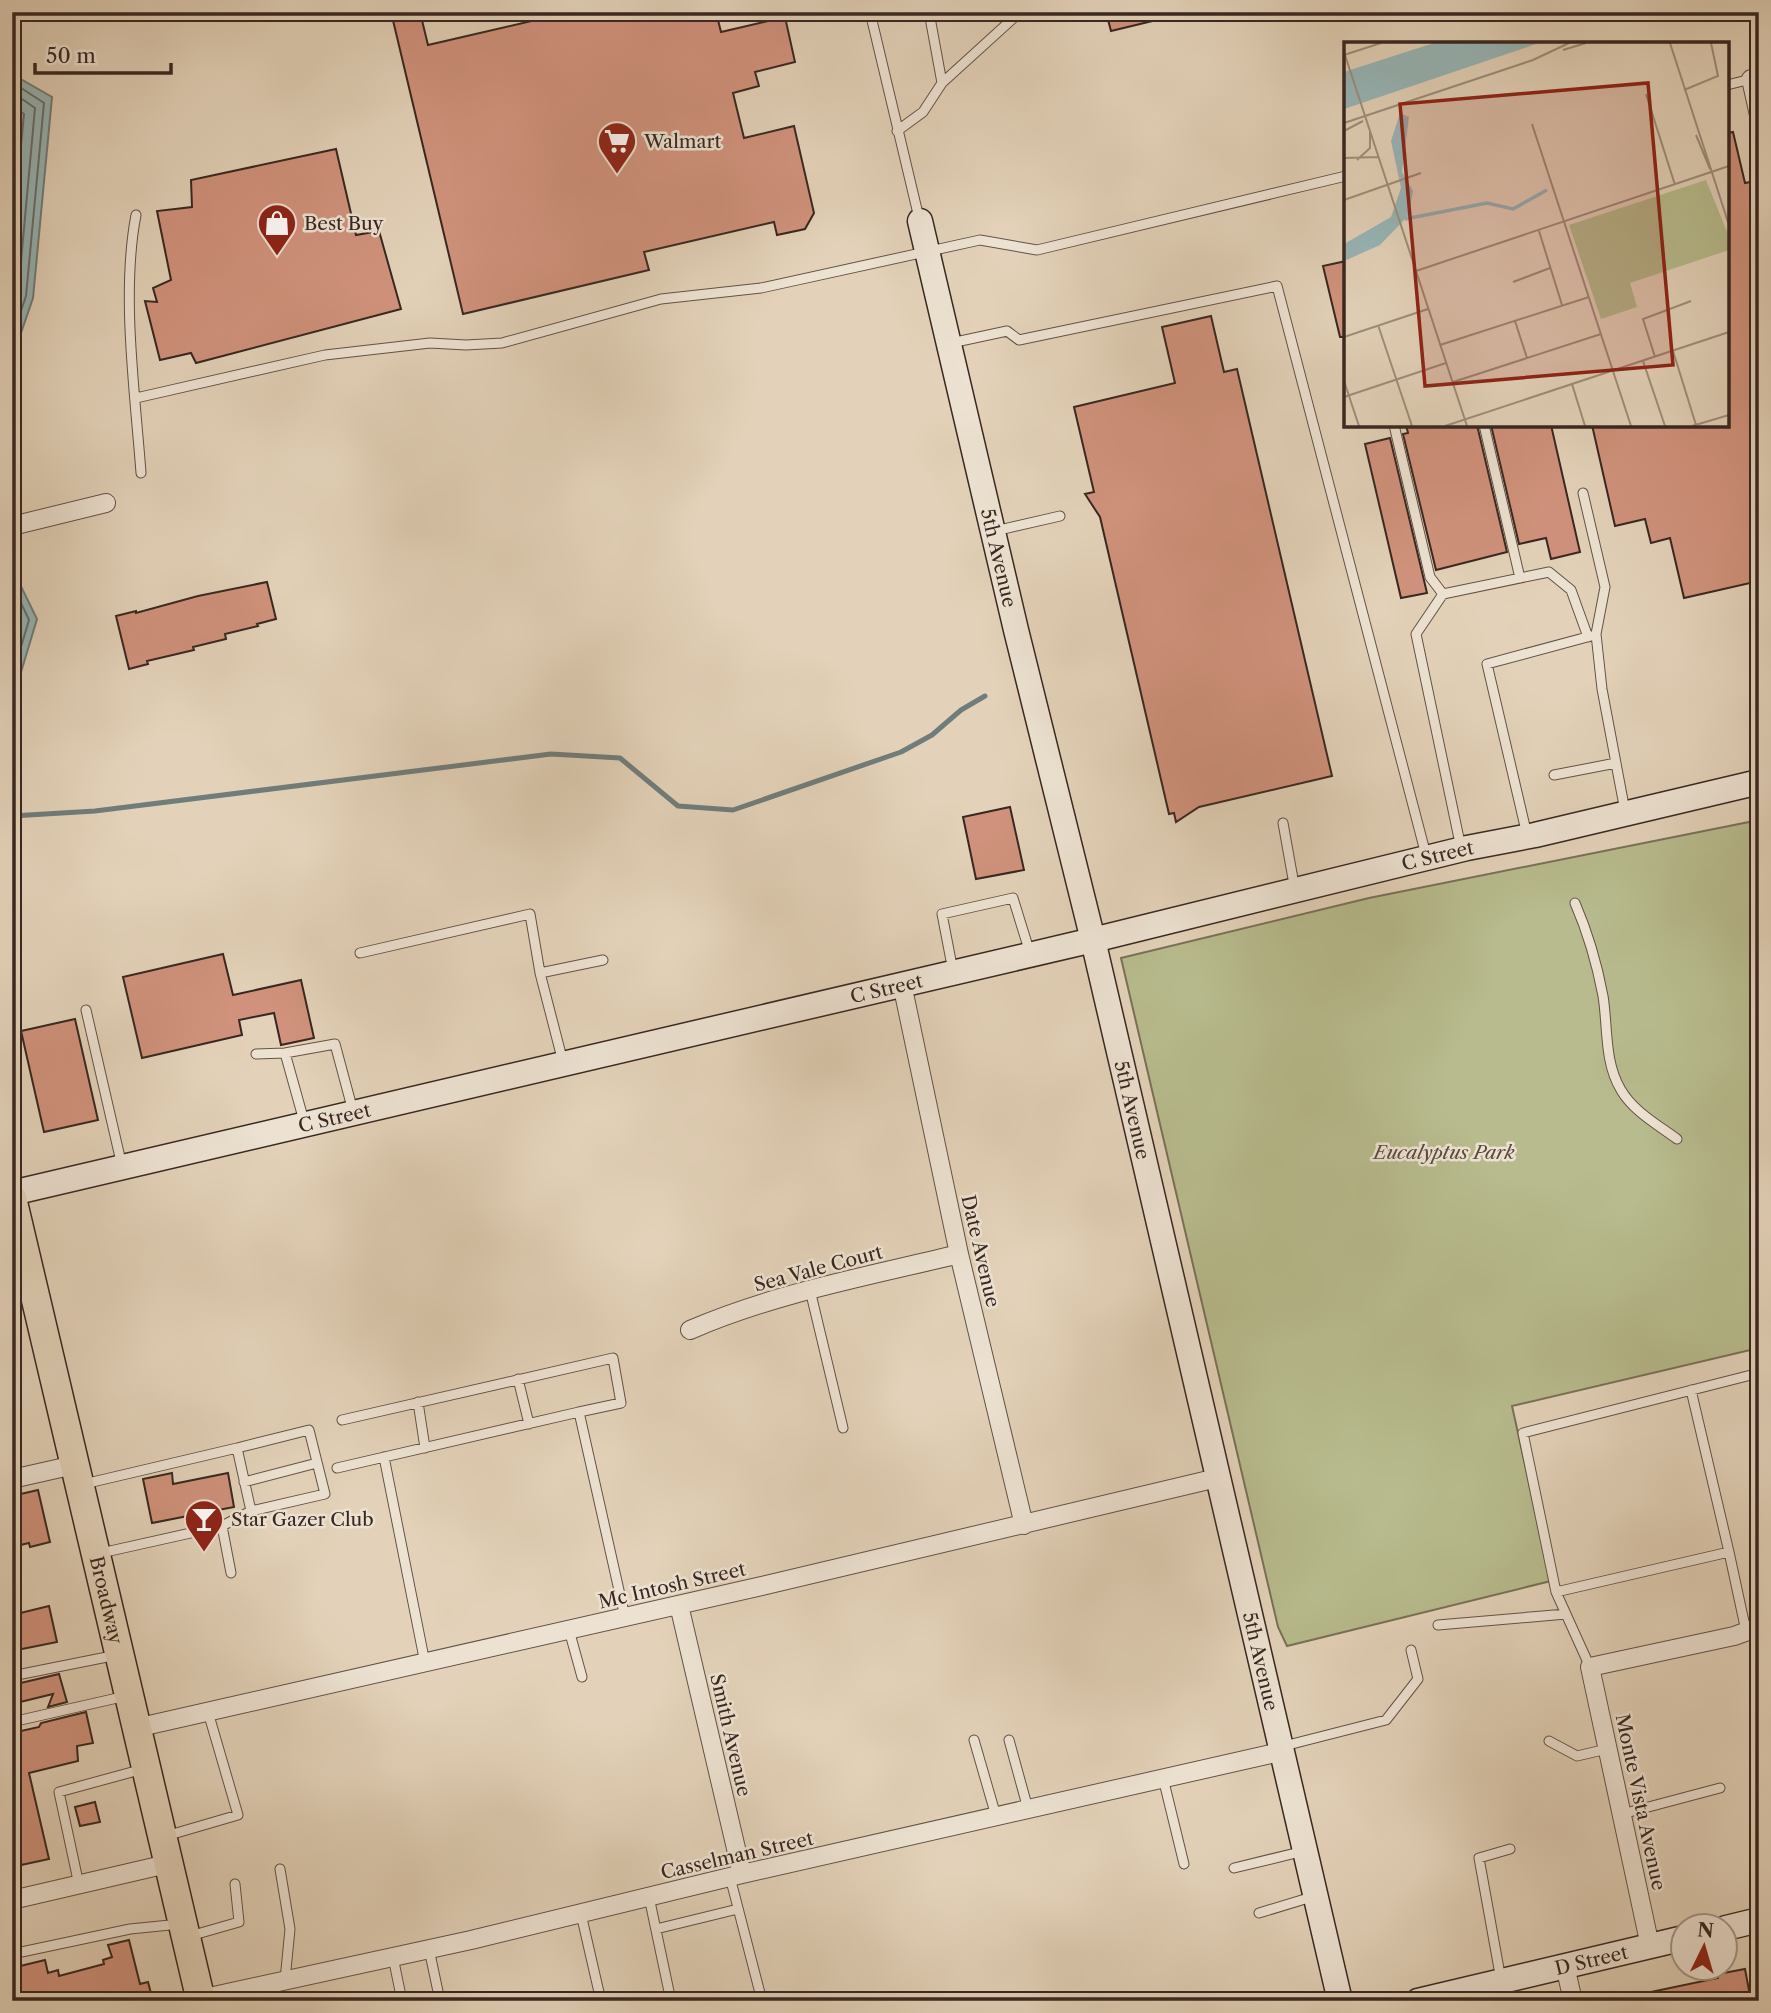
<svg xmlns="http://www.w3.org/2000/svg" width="1771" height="2013" viewBox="0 0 1771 2013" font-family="'Libre Caslon Text',serif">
  <rect width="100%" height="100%" fill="#e3d2b9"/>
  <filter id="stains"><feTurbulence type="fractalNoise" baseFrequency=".00286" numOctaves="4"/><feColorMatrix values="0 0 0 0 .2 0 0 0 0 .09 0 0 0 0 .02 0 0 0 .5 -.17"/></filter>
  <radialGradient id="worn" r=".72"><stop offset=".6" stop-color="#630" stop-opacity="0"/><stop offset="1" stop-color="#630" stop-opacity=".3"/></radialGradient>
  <path fill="#b7bb8d" stroke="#787157" stroke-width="2" d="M1759,820V1348L1512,1406L1551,1581L1287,1646L1278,1627L1121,958L1369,898Z"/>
  <path fill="#97b6b7" stroke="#717d7b" stroke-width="2" d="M12,74L52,97L33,298L12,359Z
    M12,568L37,619L12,702Z"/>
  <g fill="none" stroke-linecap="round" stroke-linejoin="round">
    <path stroke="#686e6c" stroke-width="2" d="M12,82L44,103L26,296L12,337
      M12,92L35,108L18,294L12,310
      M12,105L24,114L12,240
      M12,584L29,620L12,677"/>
    <path stroke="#717d7b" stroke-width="5" d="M12,816L95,811L551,754L620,758L678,806L733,810L901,752L932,735L961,710L985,696"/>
  </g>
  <path fill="#d0927c" stroke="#382721" stroke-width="2" d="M391,12H420L428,45L570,12H716L721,32L785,17L795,62L755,72L759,86L733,93L744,138L794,126L814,213L805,229L777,235L774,222L644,252L649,270L463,314Z
    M1106,12H1164L1165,18L1111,31Z
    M1733,132L1745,183L1750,182L1759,222V228L1751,230L1759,262V581L1684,598L1670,538L1651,543L1645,519L1615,526L1592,425H1727V133Z
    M336,149L356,235L379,231L401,309L196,363L191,353L160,360L145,301L157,302L153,288L171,280L157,211L192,207L191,180Z
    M1346,261V337H1340L1323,266Z
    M1211,316L1224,372L1237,369L1332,776L1199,807L1176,822L1174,813L1169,814L1100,517L1085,494L1094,492L1074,407L1175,383L1162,327Z
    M1406,425H1477L1507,552L1436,570L1403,434L1408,433Z
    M1491,425H1551L1580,552L1551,559L1546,538L1519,544Z
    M1390,438L1427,593L1401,598L1365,444Z
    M267,582L276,619L257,624L258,626L225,634L226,639L193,647L194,650L147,661L148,664L129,669L116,616L136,611V613L198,596Z
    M1010,807L1024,870L976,879L963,817Z
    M223,954L233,995L301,980L314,1038L281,1045L274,1013L239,1020L242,1035L142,1058L123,977Z
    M75,1019L98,1120L44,1132L21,1031Z
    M172,1473L173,1484L228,1473L234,1507L152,1523L143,1479Z
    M38,1490L50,1542L30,1547L29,1543L12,1547V1496Z
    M49,1606L57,1642L12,1651V1615Z
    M59,1674L67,1702L48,1707L53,1694L12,1704V1685Z
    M86,1712L93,1743L77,1746L78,1761L29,1773L49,1859L12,1867V1733L39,1727L41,1723Z
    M95,1802L100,1822L80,1826L75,1807Z
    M129,1940L140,1984L148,1982L153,2001H18L12,1978V1968L45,1960L48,1973L58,1970L59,1976L104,1964L103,1960L112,1957L108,1945Z
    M1745,1969L1751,2001H1642L1641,1994L1718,1978V1974Z"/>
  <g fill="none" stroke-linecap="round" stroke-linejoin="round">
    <g stroke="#635247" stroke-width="11">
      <path id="lane" d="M870,12L919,218
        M942,83L1020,12
        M1727,85L1751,79L1759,73
        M897,131L923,112L942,83L929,12
        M136,215C121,293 135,392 141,473
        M951,343L1007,331L1019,340L1277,286L1426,855
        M136,398L325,355L430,343L466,345L502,343L661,299L761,288L980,240L1037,250L1346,176
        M1394,425L1430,577L1443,594
        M1484,425L1520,578
        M1583,493L1605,587L1596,634L1602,689L1625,811
        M995,531L1060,516
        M1554,775L1616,763
        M1283,823L1295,890
        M1527,835L1487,664L1591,636
        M1461,848L1416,634L1443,594L1549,572L1571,590L1588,637
        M1575,903C1588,933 1597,964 1603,996C1608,1027 1604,1062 1621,1090C1633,1111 1658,1125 1677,1139
        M360,953L530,914L540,973L563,1062
        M953,971L942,914L1013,898L1030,953
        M540,973L603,960
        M86,1010L122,1166
        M256,1054L285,1053
        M304,1121L285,1053L335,1044L353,1111
        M810,1290L843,1428
        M518,1379L529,1424
        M1691,1390L1729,1552
        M418,1402L425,1448
        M342,1420L613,1358L621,1403L579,1412L625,1617
        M237,1448L309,1430L325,1494L251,1511
        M384,1457L425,1663
        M337,1468L579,1412
        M244,1482L317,1463
        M84,1484L237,1448L251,1511L222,1526L231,1573
        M101,1553L222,1526
        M1556,1592L1729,1552L1746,1631
        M1438,1625L1566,1614
        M569,1630L582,1677
        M1590,1667L1556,1592L1523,1433L1759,1373
        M12,1676L117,1655
        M12,1722L126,1696
        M974,1740L996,1816
        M1009,1740L1028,1809
        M1549,1741L1577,1756L1607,1749
        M1284,1746L1386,1720L1418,1679L1411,1650
        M1163,1778L1184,1864
        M1622,1814L1720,1788
        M166,1836L238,1815L208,1712
        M1234,1868L1304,1851
        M280,1869L290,1929L285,1980
        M730,1877L762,2001
        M79,1885L59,1792L143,1769
        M649,1897L671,2001
        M1259,1913L1315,1896
        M581,1914L601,2001
        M656,1929L738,1909
        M190,1936L239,1922L235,1884
        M429,1949L440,2001
        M12,1954L130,1929L180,1924
        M393,1957L402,2001
        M1501,1980L1479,1858L1510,1849"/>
    </g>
    <g stroke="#635247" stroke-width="20">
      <path id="street" d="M1751,79L1759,115
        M12,526L106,503
        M902,984L959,1254L1024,1525
        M690,1330C775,1293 869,1276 959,1254
        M12,1479L74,1465
        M679,1605L742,1874
        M136,1728L766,1585L1217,1478
        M12,1900L167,1864
        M1650,1946L1590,1667L1734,1636L1759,1627
        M1565,1966L1573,2001
        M200,1999L471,1940L742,1874L1284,1751"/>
    </g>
    <g stroke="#382721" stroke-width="27">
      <g id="secondary">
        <path id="s1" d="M920,221L1016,630L1093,940L1340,2001"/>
        <path id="s2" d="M12,1193L1093,940L1467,848L1535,835L1759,782"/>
        <path d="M1726,1928L1759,1920"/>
        <path id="s3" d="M1418,2001L1684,1938"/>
      </g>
    </g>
    <g stroke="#382721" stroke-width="31">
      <g id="primary">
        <path id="s4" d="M12,1198L201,2001"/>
      </g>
    </g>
    <use href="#lane" stroke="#ede2d2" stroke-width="9"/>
    <use href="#street" stroke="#ede2d2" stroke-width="18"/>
    <use href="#secondary" stroke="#ede2d2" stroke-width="24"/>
    <use href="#primary" stroke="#e3d2b9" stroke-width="28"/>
  </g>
  <defs>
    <g id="supermarket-pin" transform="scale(2.0125)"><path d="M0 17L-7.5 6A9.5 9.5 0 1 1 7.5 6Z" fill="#8f2418" stroke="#ede2d2"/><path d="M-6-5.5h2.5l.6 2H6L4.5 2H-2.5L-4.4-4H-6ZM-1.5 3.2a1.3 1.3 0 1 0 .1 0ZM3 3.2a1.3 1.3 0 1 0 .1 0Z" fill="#fff"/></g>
    <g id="shop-pin" transform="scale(2.0125)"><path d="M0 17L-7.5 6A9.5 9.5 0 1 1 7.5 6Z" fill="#8f2418" stroke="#ede2d2"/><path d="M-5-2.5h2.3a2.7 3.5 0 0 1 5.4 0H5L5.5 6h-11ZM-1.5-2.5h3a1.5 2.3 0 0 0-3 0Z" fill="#fff"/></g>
    <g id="bar-pin" transform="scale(2.0125)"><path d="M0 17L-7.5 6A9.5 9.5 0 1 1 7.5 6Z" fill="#8f2418" stroke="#ede2d2"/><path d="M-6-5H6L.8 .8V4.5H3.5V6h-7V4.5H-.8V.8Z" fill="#fff"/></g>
  </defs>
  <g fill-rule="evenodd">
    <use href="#supermarket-pin" x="617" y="141"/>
    <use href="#shop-pin" x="277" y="223"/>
    <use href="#bar-pin" x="204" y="1519"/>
  </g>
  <g text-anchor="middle" stroke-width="5" stroke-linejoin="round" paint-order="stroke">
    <g font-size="19" fill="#382721" stroke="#ede2d2" text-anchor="start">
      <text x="644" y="148">Walmart</text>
      <text x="304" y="230">Best Buy</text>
      <text x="231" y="1526">Star Gazer Club</text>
    </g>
    <g font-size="19" fill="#382721" stroke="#ede2d2">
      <text dy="7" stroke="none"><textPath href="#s1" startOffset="346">5th Avenue</textPath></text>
      <text dy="7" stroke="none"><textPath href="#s2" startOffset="1465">C Street</textPath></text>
      <text dy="7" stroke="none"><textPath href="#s2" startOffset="898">C Street</textPath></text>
      <text dy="7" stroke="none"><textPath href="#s1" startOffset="914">5th Avenue</textPath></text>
      <text dy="7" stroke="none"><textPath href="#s2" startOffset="331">C Street</textPath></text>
      <text transform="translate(981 1251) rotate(77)" y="7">Date Avenue</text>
      <text transform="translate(818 1268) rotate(-15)" y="7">Sea Vale Court</text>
      <text transform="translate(672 1585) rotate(-13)" y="7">Mc Intosh Street</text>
      <text dy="7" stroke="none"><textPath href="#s4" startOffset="413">Broadway</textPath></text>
      <text dy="7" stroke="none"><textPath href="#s1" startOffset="1480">5th Avenue</textPath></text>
      <text transform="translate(731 1735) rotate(77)" y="7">Smith Avenue</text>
      <text transform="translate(1641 1802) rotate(78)" y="7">Monte Vista Avenue</text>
      <text transform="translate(737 1855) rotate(-13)" y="7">Casselman Street</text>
      <text dy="7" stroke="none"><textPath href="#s3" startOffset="178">D Street</textPath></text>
    </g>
    <g font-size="19" font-style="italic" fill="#584c3c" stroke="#ede2d2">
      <text x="1444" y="1159">Eucalyptus Park</text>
    </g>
  </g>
  <g transform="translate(1344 42)">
    <rect width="385" height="385" fill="#e3d2b9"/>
    <path d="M362,138L385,195V208L286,241L293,265L257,277L225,183Z" fill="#b7bb8d"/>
    <path d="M90,1H195L0,67V30ZM56,71L65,75L58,130L69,149L64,174L36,203L0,219V202L47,175L57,146L47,99Z" fill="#97b6b7"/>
    <path fill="none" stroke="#97b6b7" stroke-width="3.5" d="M61,177L143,161L169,167L203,148"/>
    <path fill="none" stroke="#9f8e7c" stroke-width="2" d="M326,1L385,183M219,8L242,1M0,10L123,384M0,13L37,1M340,48L374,34L367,1M302,52L331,143M0,81L189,18L225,1M188,82L287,384M0,89L19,79M352,93L366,127M0,116L34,115M13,118L26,106V89M0,158L77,131M195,189L218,263M72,229L385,124M169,240L206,226M171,279L183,316M34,283L68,384M0,295L84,267M96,303L245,255M329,309L352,383M311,315L299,277L347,259M299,319L321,384M0,339L15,384M109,340L257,292M228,342L241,384M0,355L102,321M101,384L385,290M348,384L385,373"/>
    <path fill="#8f2418" fill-opacity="0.15" stroke="#8f2418" stroke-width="3.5" d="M304,41L329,323L81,344L56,62Z"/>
    <rect width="385" height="385" fill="none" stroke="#382721" stroke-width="3.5"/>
  </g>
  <rect width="1771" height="2013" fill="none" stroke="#e3d2b9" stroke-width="42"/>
  <rect x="14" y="14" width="1743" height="1985" fill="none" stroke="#382721" stroke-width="3.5"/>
  <rect x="21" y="21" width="1729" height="1971" fill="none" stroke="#382721" stroke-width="2"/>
  <g transform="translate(1704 1947) rotate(5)"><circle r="33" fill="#ede2d2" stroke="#a5978b" stroke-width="2"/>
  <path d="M0-5L12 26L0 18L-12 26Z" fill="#8f2418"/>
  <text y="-10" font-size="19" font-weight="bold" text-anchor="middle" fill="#382721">N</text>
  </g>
  <path d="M35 63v10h136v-10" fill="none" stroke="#382721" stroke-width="3.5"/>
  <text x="46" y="63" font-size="21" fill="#382721" stroke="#ede2d2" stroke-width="5" paint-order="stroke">50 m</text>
  <rect width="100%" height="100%" filter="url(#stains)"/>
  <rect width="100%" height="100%" fill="url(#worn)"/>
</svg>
